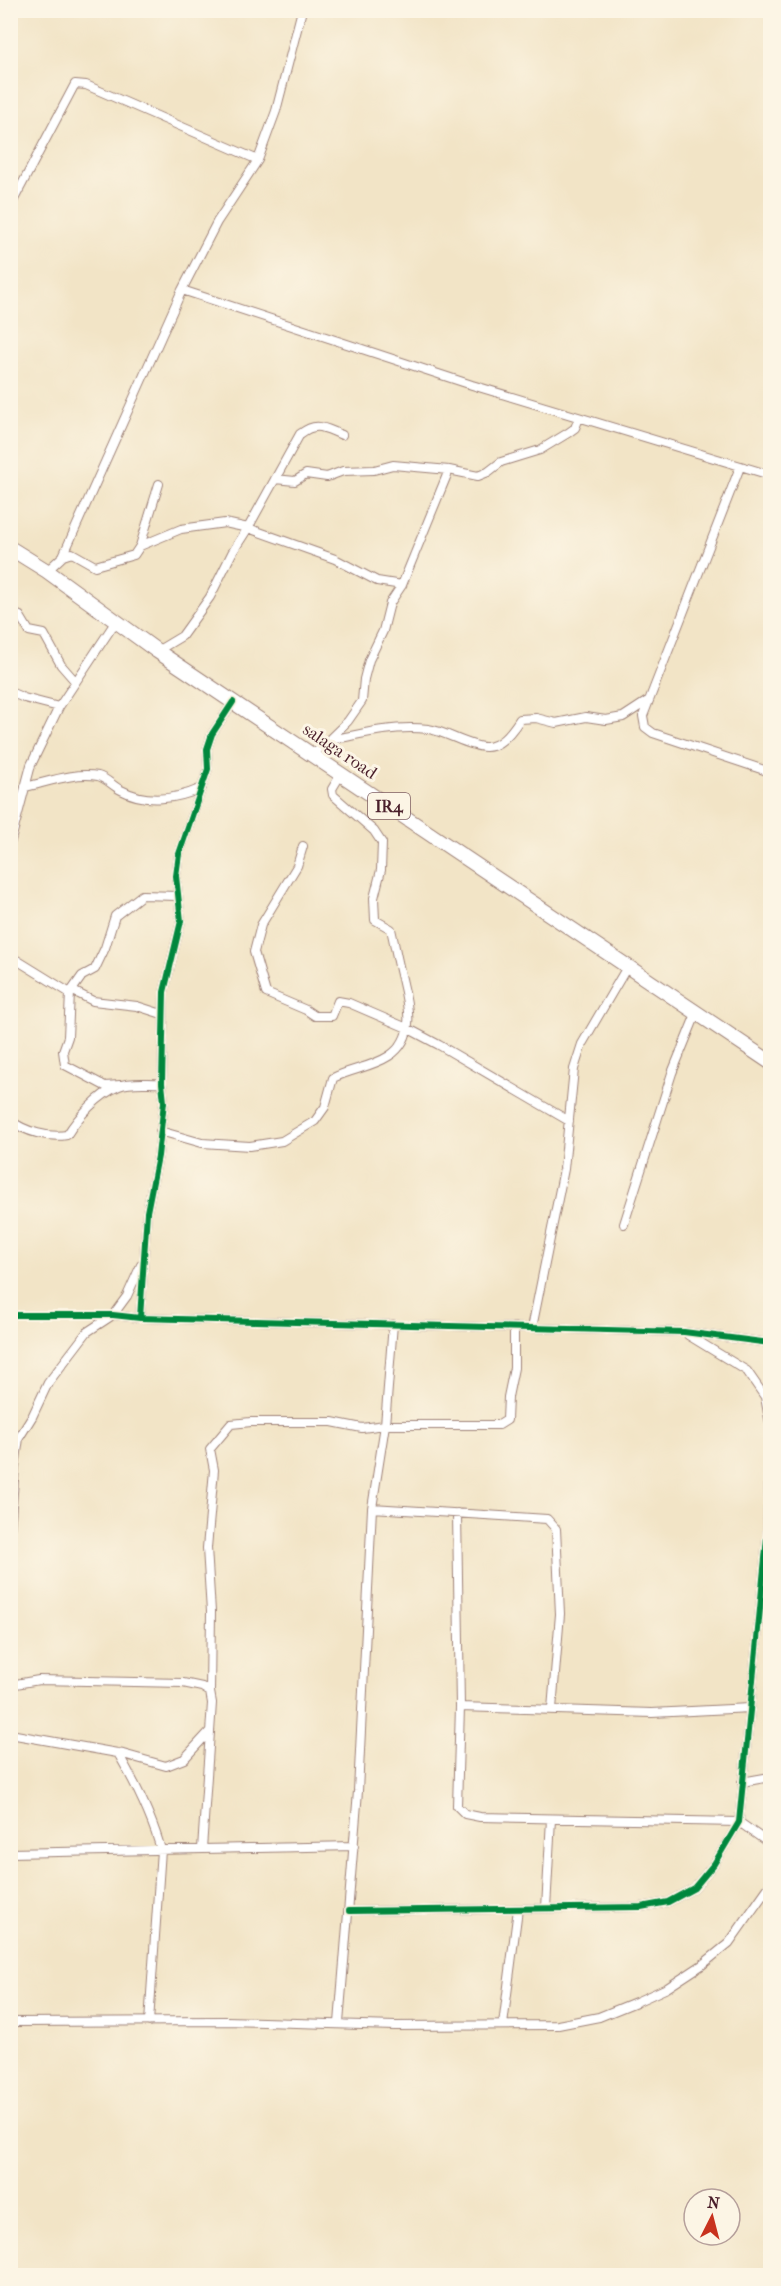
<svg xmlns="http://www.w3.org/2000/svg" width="781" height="2286" viewBox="0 0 781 2286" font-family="'IM FELL French Canon',serif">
  <rect width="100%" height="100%" fill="#fcf5e5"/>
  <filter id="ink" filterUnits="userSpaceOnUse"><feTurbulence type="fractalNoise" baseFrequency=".0167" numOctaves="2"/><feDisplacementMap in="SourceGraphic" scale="12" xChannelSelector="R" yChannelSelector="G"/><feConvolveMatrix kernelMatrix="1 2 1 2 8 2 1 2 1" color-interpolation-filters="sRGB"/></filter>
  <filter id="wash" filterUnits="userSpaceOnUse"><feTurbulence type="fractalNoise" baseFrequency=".008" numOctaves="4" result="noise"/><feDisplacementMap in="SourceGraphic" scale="24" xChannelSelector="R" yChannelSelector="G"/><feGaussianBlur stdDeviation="1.35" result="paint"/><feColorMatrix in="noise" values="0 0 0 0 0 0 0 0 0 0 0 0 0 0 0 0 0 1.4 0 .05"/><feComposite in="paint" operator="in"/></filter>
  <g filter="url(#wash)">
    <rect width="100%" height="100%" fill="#f2e4c6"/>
  </g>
  <g filter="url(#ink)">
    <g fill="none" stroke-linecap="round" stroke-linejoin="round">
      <g stroke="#9e8278" stroke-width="10">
        <path id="minor" d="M10,207L75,84L86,85L258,160
          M182,290L472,385L770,475
          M740,467L643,716L645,727L653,733L770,772
          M275,479L295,481L306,474L327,477L343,471L374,470L393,465L449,470L478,476L488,472L501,462L540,450L568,433L575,428L579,418
          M140,546L159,484
          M63,556L72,553L95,566L134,555L140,546L181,529L225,523L248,528L335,559L377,581L402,585
          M47,571L63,556L182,290L217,222L258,160L276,111L302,10
          M10,612L20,616L29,631L44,634L61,665L75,681
          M157,651L182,636L210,597L232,553L248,528L300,434C317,421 324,428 342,435
          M10,692L24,698L59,707
          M327,741C360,734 393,725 428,729C445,731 469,747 485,747C500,748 513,730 520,719L536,718L556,723L586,717L606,720L623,717L649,700
          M313,755L348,721L362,701L364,679L369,660L383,631L390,603L402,585L449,470
          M25,787C48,782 74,772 98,776C106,778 113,786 121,790C147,804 177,799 202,788
          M10,844L31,765L59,707L116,621
          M303,846L297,866L261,925L254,952L266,993L306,1010L315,1016H332L338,1001L349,1003L407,1028L439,1045L569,1121
          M10,880V906
          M10,954L15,959L70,993L68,1037L63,1051L65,1065L105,1086L120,1085
          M73,991L93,1001L137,1006L162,1014
          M70,993L82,976L95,969L105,948L115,916L142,895L177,896
          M10,1120C25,1132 49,1138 67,1135C78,1117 99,1094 119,1086C131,1081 149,1084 162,1083
          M160,1131L202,1143L250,1146L282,1141L315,1121L325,1107L333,1078C351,1069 372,1067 389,1056C421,1035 405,995 399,966C396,953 394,942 391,929L375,920L374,898L381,870L382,843L374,831L333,795L332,789L341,774
          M624,1224L672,1073L696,1014
          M10,1315H113L140,1318L684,1332L770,1343
          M140,1318L147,1212L158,1156L164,1102L162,1083L164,992L181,921L176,876L179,854L208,769L207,749L212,734L233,702
          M532,1328L564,1169L574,1069L582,1044L627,967
          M688,1335L747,1371L765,1397L770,1424
          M372,1508L547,1519L556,1529L560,1614L552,1709
          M457,1513L460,1707L457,1806L465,1814L480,1817L739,1822L770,1844
          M10,1531L15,1467L19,1438L32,1417L48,1383L87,1332L113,1315L127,1296L141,1265
          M10,1685L39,1680L183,1683L202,1687L210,1692L212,1703L202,1849
          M210,1692L211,1612L207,1548L214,1470L210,1449L231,1424L251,1422H332L362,1428L385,1425H499L507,1420L508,1397L514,1368V1327
          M460,1707L652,1713L750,1708
          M10,1734L123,1754L166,1766L184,1759L209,1732
          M118,1753C135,1783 152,1816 161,1850L149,2022
          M742,1782L770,1777
          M10,1853L354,1846
          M546,1908L551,1819
          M349,1911L641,1907L668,1902L694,1888L714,1864L739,1822L767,1538L770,1437
          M10,2022L226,2021L395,2026L558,2025L599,2017L636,2002L667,1988L702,1965L729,1943L770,1885
          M339,2023L358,1791L372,1508L385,1425L393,1324
          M503,2025L518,1909"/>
      </g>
      <g stroke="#9e8278" stroke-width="16">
        <path id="primary" d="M10,548L47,571L157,651L770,1062"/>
      </g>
      <use href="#minor" stroke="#fff" stroke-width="8"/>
      <use href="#primary" stroke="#fff" stroke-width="14"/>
      <g stroke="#fcf5e5" stroke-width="10">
        <path id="cycleway" d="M10,1315H113L140,1318L684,1332L770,1343
          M140,1318L147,1212L158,1156L164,1102L162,1083L164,992L181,921L176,876L179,854L208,769L207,749L212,734L233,702
          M349,1911L641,1907L668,1902L694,1888L714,1864L739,1822L767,1538L770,1437"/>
      </g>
      <use href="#cycleway" stroke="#00873e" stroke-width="6"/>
    </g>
  </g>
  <g text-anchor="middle" stroke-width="6" stroke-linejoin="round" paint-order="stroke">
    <rect fill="#fcf5e5" stroke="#7f5f63" stroke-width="1.5" x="368" y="793" width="42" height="26" rx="4.5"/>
    <g font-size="16" font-weight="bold" fill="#4a1f2b">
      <text x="389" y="812">IR4</text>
    </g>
    <g font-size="18" fill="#4a1f2b" stroke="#fcf5e5">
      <text transform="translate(340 751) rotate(34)" y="6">salaga road</text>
    </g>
  </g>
  <rect width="781" height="2286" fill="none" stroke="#fcf5e5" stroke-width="36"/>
  <g transform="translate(712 2217) rotate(6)"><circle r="28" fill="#fcf5e5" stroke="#b59f9b" stroke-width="1.5"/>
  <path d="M0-4.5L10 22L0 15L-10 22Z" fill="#c8321e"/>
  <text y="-9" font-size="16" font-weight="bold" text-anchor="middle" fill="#4a1f2b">N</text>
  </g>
</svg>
